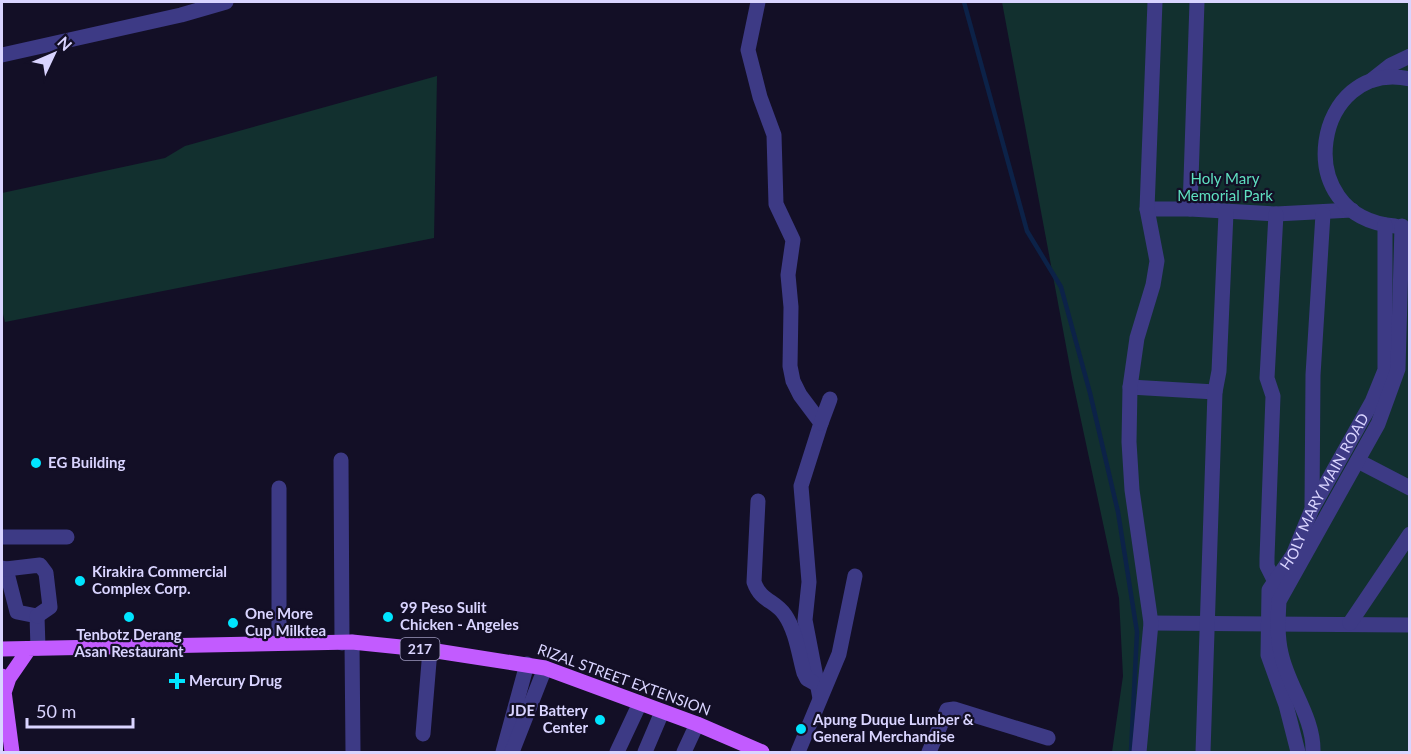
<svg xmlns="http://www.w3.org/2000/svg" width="1411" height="754" viewBox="0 0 1411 754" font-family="Lato,sans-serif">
  <rect width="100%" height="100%" fill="#130f26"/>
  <path fill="#12302f" d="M1002,2H1409V752H1112L1123,676L1119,598L1072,378Z
    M437,76L434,238L5,322L2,310V193L165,158L185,146Z"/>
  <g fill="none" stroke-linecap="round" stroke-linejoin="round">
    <path stroke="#0c2248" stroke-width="4.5" d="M964,2L1027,231L1061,287L1090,393L1118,512L1137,632L1131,752"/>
    <g stroke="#3d3a85" stroke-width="15">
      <path d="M758,2L748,50L760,97L774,135L776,204L793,240L788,275L791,307L790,366L793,381L800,395L821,423L801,486L809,582L805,620L820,698"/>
      <path d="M1197,2L1190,209L1276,214L1352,210"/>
      <path d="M2,55L181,15L226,2"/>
      <path d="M1372,80L1391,65L1410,56"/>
      <path d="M1147,209H1190"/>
      <path d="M1276,214L1267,378L1273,396L1267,558V566L1277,586"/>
      <path d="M1395,226C1287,217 1314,58 1410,79"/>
      <path d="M1130,387L1215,392"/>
      <path d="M821,423L830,399"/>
      <path d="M341,460L342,643"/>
      <path d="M1358,461L1410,488"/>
      <path d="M758,501L754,582C761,602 775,600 785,615C796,631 799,655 804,673L807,679L818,685"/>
      <path d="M1312,506L1313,375L1323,214"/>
      <path d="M2,537H67"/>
      <path d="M2,568L6,569L17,612L37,616L38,648"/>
      <path d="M6,569L40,565L46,573L50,607L37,616"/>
      <path d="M1151,623L1410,625"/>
      <path d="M1350,623L1410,534"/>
      <path d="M279,642V488"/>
      <path d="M352,642L353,752"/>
      <path d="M423,734L430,650"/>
      <path d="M503,752L527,664"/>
      <path d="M512,752L545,668"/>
      <path d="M617,752L640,703"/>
      <path d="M645,752L662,712"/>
      <path d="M684,752L697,724"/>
      <path d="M798,752L839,654L855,576"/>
      <path d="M929,752L947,710L954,709L1048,738"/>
      <path d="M1139,752L1151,623L1132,490L1129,442L1130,387L1137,338L1153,285L1157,261L1147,209L1155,2"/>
      <path d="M1203,752L1215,392L1219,371L1226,213"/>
      <path id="s1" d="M1298,752L1286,705L1268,655L1269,590L1293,555L1312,509L1372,402L1385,370V225"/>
      <path d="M1313,752C1314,717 1288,687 1281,653C1277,636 1278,619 1279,601L1378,424L1398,369L1402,226"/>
    </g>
    <path stroke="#c25bff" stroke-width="15" d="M2,649L352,642L430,650L545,668L697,724L762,752
      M2,676L12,752
      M4,693L9,678L29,649"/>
  </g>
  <g fill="#00e5ff" stroke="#130f26" stroke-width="2">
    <circle cx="36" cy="463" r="6"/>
    <circle cx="80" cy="581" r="6"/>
    <circle cx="129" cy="617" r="6"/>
    <circle cx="388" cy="617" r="6"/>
    <circle cx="233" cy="623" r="6"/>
    <path d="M174 672h6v6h6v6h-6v6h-6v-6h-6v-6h6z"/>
    <circle cx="600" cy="720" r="6"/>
    <circle cx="801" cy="729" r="6"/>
  </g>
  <g text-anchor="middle" stroke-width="4.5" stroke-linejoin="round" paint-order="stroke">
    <rect fill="#130f26" stroke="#9e99be" stroke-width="1.5" x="400.5" y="638" width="39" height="22" rx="4.5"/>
    <g font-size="14" font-weight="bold" fill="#d9d4ff">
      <text x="420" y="654">217</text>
    </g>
    <g font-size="15" fill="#5fe0c0" stroke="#130f26">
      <text x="1225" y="184">Holy Mary<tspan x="1225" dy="17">Memorial Park</tspan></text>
    </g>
    <g font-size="15" font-weight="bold" fill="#d9d4ff" stroke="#130f26" text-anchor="start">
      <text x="48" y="468">EG Building</text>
      <text x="92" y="577">Kirakira Commercial<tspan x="92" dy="17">Complex Corp.</tspan></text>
      <text x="400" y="613">99 Peso Sulit<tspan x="400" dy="17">Chicken - Angeles</tspan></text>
      <text x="245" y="619">One More<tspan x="245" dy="17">Cup Milktea</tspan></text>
      <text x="129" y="640" text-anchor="middle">Tenbotz Derang<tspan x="129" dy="17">Asan Restaurant</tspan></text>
      <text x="189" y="686">Mercury Drug</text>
      <text x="588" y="716" text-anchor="end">JDE Battery<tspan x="588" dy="17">Center</tspan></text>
      <text x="813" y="725">Apung Duque Lumber &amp;<tspan x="813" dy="17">General Merchandise</tspan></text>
    </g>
    <g font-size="15" fill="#d9d4ff" stroke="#130f26">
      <text dy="5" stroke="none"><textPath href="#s1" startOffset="280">HOLY MARY MAIN ROAD</textPath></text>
      <text transform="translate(624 680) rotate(20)" y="5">RIZAL STREET EXTENSION</text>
    </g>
  </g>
  <rect width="1411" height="754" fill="none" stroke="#d9d4ff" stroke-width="6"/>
  <g transform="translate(54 54) rotate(46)" stroke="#130f26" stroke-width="4.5" paint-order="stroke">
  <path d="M0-4.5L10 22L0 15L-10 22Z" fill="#d9d4ff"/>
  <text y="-9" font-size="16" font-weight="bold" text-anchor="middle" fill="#d9d4ff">N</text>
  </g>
  <path d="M27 718v9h106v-9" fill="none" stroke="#d9d4ff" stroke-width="3"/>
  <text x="36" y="718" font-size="18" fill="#d9d4ff" stroke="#130f26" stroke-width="4.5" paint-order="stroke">50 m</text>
</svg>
